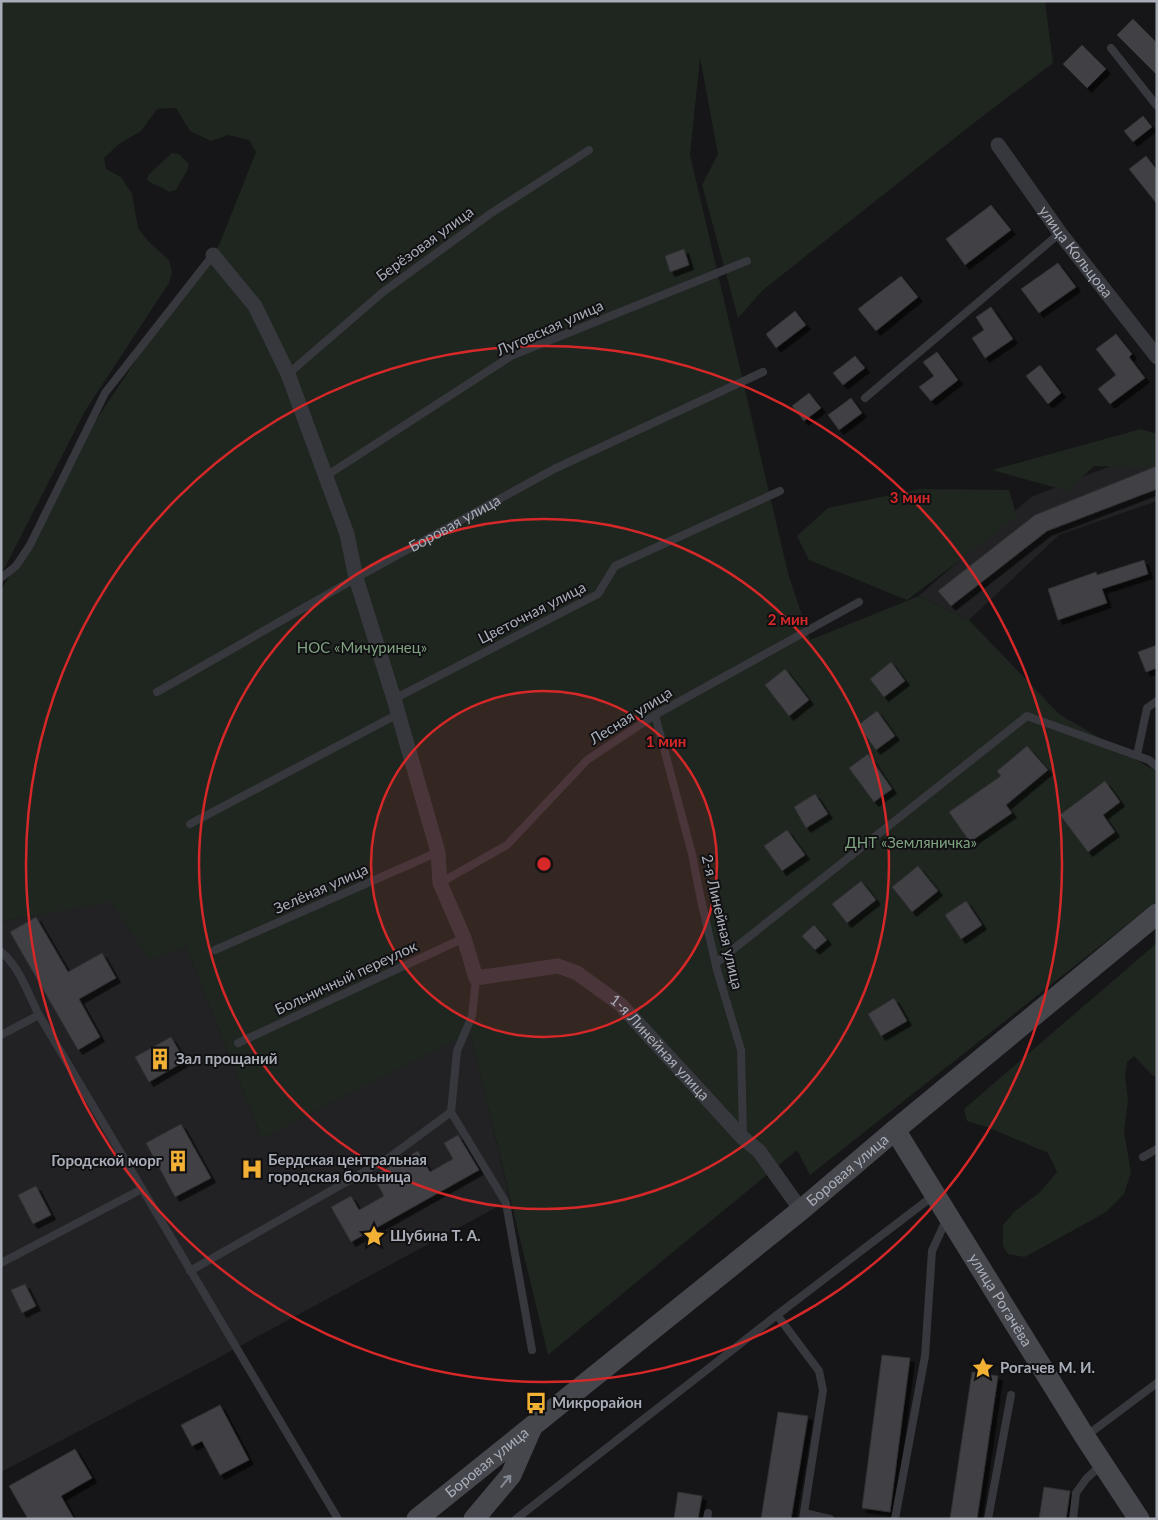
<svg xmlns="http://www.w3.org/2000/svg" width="1158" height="1520" viewBox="0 0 1158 1520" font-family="Lato,sans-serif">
  <defs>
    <filter id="shadow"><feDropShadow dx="4.5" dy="4.5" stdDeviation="0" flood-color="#0009"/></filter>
  </defs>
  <rect width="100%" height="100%" fill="#161618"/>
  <path fill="#222225" d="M1157,448V501L1059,535L969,620L919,596L1031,497Z
    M111,901L150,959L186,946L262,1139L470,1031L510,1200L207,1364L1,1472V919L3,921Z"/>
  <path fill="#1e261f" d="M1,1H1045L1053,63L979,119L763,290L738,318L702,185L718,154L700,58L690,155L788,573L810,640L919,596L969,620L1059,714L1157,772V901L810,1175L797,1150L548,1355L470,1032L262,1139L186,946L150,960L111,902L3,921L1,919V591L90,429L142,351L219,245L256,152L249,140L228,135L211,141L190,131L176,108L157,109L141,131L119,144L104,158L106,169L121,177L132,194L138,228L149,242L169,260L172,272L169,283L85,411L1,575Z
    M172,153L179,154L188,163V169L176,190L169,192C162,186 154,186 147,180L148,175Z
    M1141,429L1157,434V468L1094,466L1068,491L992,470Z
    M920,489L1009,490L1017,517L907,600L809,560L797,536L828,508Z
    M1157,943V1077L1152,1075L1134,1056L1127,1062L1125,1075L1128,1101L1124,1132L1131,1172L1124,1194L1106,1212L1025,1257L1008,1254L1003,1246V1225L1015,1211L1039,1193L1057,1172L1048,1153L987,1127L967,1121L964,1109Z"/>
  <path fill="#404145" stroke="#303034" filter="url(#shadow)" d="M1133,19L1157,43V75L1117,35Z
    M1082,45L1106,69L1087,88L1063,64Z
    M1143,116L1152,127L1133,142L1124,131Z
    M1146,156L1157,170V204L1129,169Z
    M991,205L1011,230L965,265L946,239Z
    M684,249L689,265L670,272L665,256Z
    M1058,263L1076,287L1039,313L1021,289Z
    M901,276L918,297L876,331L858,309Z
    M991,307L1013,339L985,358L972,338L984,330L976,317Z
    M795,311L806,325L776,348L766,334Z
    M1116,334L1132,354L1129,357L1145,378L1110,404L1098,389L1116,375L1096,349Z
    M937,352L958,380L931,401L919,387L934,376L923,362Z
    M855,356L865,368L843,385L833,373Z
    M1040,365L1061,393L1048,404L1026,376Z
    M809,393L821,408L804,421L792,406Z
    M851,398L862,413L839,430L828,415Z
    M1157,466V489L1047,531L951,606L938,591L1035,515Z
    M1144,560L1148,574L1102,589L1107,603L1058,620L1048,589L1096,572L1097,575Z
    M1157,645V668L1146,672L1138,652Z
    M891,662L905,681L884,697L870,679Z
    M785,669L809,700L789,716L765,685Z
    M877,711L895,736L876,750L858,725Z
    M1027,746L1048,770L1006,805L1012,813L970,842L949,812L1001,776L997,771Z
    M868,754L892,789L874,802L849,768Z
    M1105,781L1120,802L1103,815L1115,832L1088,852L1060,815Z
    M815,794L828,814L806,828L794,807Z
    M787,830L805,855L782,871L764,846Z
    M918,866L938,891L912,912L892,887Z
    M861,881L876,900L847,923L832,904Z
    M966,901L982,925L961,939L945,915Z
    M36,917L68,972L102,953L116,978L79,999L100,1037L78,1050L10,932Z
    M814,925L827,940L815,950L802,936Z
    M894,998L907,1021L881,1036L868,1014Z
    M171,1037L185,1061L149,1082L135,1057Z
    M181,1124L211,1178L175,1197L146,1143Z
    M458,1135L479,1170L351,1242L331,1207L351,1196L359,1210L384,1196L373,1176L418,1151L430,1172L453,1159L444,1143Z
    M36,1186L51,1215L33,1224L18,1195Z
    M25,1284L36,1306L22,1313L11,1290Z
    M882,1355L910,1358L890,1512L862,1508Z
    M972,1372L998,1376L977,1519H950Z
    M220,1405L249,1460L220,1475L202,1441L192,1446L181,1425Z
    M778,1412L808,1416L791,1519H761Z
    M75,1449L92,1478L61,1496L74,1519H28L9,1486Z
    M1044,1487L1070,1491L1066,1519H1039Z
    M678,1492L702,1496L698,1519H674Z"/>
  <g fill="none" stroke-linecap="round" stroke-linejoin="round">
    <g stroke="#37383d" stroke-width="8">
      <path d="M1111,48L1157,106"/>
      <path d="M288,374L383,292L490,214L589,150"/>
      <path d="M865,398L1060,233"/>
      <path d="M326,476L511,356L747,261"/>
      <path d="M1,578L16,566L30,545L105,393L213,255"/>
      <path id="s1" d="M157,692L356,578L554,469L763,372"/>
      <path d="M394,699L598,594L615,566L780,491"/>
      <path d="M655,715L692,854L700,895L717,970L741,1050L743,1136"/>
      <path d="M1137,755L1147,708L1157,701"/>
      <path d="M190,824L398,714"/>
      <path d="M440,883L507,845L587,760L655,715L859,602"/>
      <path d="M215,950L438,852"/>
      <path d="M1,952C20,967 28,994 39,1015"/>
      <path d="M716,963L1027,716L1149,760L1157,767"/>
      <path d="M1,1035L39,1015L338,1519"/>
      <path d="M238,1043L464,938"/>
      <path d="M451,1112L457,1051L472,1016L476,978"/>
      <path d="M1143,1157L1157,1149"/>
      <path d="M1,1263L142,1189"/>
      <path d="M190,1271L390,1157L451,1112L506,1203L532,1350"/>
      <path d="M777,1315L819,1371L823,1390L803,1519"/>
      <path d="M1086,1436L1157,1383"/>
      <path d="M804,1513L830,1519"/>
      <path d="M516,1519L777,1315L933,1196"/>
      <path d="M707,1519L708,1513"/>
      <path d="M895,1519L925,1356L932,1251L947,1218"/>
      <path d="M988,1519L1011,1395"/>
      <path d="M1073,1519L1076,1493L1086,1479L1101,1465"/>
    </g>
    <g stroke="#37383d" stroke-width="15">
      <path id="s2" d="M998,145L1060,233L1157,357"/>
      <path id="s3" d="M213,255L255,306L288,374L347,534L356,578L394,699L438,852L440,883L464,938L476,978L558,966L577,973L620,1004L743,1138L759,1151L801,1210"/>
    </g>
    <g stroke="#45474d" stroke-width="21">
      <path id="s4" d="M895,1130L1085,1437L1139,1519"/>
      <path id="s5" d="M417,1519L801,1210L895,1130L1157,914"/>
      <path d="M474,1519L511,1475L532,1427"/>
    </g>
  </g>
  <defs><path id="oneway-shaft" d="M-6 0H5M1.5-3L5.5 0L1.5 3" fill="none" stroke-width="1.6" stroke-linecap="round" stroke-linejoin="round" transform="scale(1.25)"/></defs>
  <use stroke="#858993" href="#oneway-shaft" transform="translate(506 1481) rotate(-51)"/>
  <circle cx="544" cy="864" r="173" fill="#d62828" fill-opacity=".12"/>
  <g fill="none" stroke="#d62828" stroke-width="2.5">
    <circle cx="544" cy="864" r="173"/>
    <circle cx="544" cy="864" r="345"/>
    <circle cx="544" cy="864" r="518"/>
  </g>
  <defs>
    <g id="building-bare" transform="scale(1.725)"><path d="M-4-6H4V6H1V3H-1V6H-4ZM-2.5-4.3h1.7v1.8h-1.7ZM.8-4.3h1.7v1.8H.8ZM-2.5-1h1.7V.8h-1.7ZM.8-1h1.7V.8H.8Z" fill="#f2b134" stroke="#111113" stroke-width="2.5" paint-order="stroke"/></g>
    <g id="hospital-bare" transform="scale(1.725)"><path d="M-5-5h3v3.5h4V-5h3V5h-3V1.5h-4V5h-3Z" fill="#f2b134" stroke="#111113" stroke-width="2.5" paint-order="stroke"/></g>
    <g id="sight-bare" transform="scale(1.725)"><path d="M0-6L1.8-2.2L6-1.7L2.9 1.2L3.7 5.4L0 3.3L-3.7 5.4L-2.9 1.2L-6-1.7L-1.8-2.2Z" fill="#f2b134" stroke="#111113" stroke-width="2.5" paint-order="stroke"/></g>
    <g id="bus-bare" transform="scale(1.725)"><path d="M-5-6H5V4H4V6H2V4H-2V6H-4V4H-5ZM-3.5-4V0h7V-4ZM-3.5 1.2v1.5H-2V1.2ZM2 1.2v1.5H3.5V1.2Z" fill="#f2b134" stroke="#111113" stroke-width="2.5" paint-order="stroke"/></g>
  </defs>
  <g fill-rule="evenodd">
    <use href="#building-bare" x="160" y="1059"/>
    <use href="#building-bare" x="178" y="1161"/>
    <use href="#hospital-bare" x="252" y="1169"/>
    <use href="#sight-bare" x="374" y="1236"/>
    <use href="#sight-bare" x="983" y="1368"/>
    <use href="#bus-bare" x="536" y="1403"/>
  </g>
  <g text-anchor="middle" stroke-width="4" stroke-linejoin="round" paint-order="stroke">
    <g font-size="15" fill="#a8adb8" stroke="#111113">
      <text transform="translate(425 244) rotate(-36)" y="5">Берёзовая улица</text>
      <text dy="5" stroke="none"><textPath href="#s2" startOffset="132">улица Кольцова</textPath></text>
      <text transform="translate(550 328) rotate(-24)" y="5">Луговская улица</text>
      <text dy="5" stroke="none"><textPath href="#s1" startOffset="342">Боровая улица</textPath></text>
      <text transform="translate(532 613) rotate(-27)" y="5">Цветочная улица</text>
      <text transform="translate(631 716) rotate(-32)" y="5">Лесная улица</text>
      <text transform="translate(321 889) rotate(-24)" y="5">Зелёная улица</text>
      <text transform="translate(722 922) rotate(77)" y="5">2-я Линейная улица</text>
      <text transform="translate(346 978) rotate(-25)" y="5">Больничный переулок</text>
      <text dy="5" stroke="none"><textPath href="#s3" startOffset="991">1-я Линейная улица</textPath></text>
      <text dy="5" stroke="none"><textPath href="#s5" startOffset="554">Боровая улица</textPath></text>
      <text dy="5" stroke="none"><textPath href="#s4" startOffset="200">улица Рогачёва</textPath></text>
      <text dy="5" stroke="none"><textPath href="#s5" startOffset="90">Боровая улица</textPath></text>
    </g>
    <g font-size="15" fill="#7fa381" stroke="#111113">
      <text x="362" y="653">НОС «Мичуринец»</text>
      <text x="911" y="848">ДНТ «Земляничка»</text>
    </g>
    <g font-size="15" font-weight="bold" fill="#a8adb8" stroke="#111113" text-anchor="start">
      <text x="176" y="1064">Зал прощаний</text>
      <text x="268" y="1165">Бердская центральная<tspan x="268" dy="17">городская больница</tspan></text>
      <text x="162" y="1166" text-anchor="end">Городской морг</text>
      <text x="390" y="1241">Шубина Т. А.</text>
      <text x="1000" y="1373">Рогачев М. И.</text>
      <text x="552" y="1408">Микрорайон</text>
    </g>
  </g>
  <circle cx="544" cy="864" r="8" fill="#d62828" stroke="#111113" stroke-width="2.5"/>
  <g font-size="15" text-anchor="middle" font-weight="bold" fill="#d62828" stroke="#111113" stroke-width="4" stroke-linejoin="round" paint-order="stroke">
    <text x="910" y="503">3 мин</text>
    <text x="788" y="625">2 мин</text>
    <text x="666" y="747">1 мин</text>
  </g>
  <rect width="1158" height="1520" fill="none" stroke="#a8adb8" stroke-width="5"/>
</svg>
